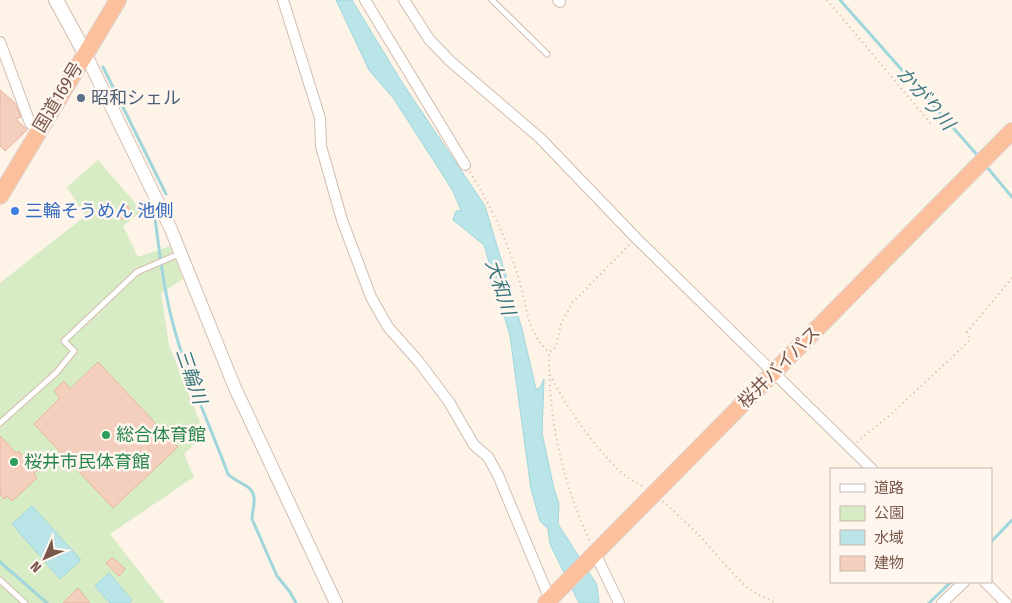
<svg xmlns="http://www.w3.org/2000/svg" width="1012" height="603" viewBox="0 0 1012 603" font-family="'Fira Sans Condensed','Noto Sans JP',sans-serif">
  <rect width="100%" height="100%" fill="#fdf3e7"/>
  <path fill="#d7ecc5" d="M98,160L142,211L123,226L138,257L170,246L183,279L161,293L169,345L205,434L184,454L194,477L110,534L164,603H0V283L85,216L67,187Z"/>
  <path fill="#bae5e8" stroke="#a0d6db" d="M336,0H352L403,84L485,206L522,329L536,389L540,388L544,379L542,433L554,489L559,504L558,524L597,585L599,603H579L550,544L548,529L540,521L531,489L510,336L484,245L453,220L456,211H461L453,191L394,99L369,70Z
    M32,506L81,560L60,579L12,524Z
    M109,573L132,600L129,603H110L95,586Z"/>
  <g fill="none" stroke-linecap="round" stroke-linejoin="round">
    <path stroke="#a0d6db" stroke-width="3" d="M840,0L979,157
      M103,67L166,194
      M986,166L1012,197
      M157,213L155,219C160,253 163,287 172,320C185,372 209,423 228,474C237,484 253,484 254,498C255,505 252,512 252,519L277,576L290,592L296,603
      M991,542L1012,520
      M0,562L47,603
      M929,603L951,582"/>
  </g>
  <path fill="#f4cfbe" stroke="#e7b49d" d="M0,90L15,103L21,117L16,119L27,130L5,151L0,146Z
    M126,204L132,212L122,220L116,212Z
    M98,362L178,447L113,508L34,424L60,398L54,391L64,381L70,389Z
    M0,436L16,453L19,451L37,471L34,474L37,478L12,501L7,496L4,499L0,494Z
    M112,557L125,569L119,576L106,563Z
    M78,588L90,603H63Z"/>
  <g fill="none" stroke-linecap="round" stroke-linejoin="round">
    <g stroke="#d3bcaf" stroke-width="7">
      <path id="service" d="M492,0L547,54
        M0,423L56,373L74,351L64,341L137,272L179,254
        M0,580L25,603"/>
    </g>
    <g stroke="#d3bcaf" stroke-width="12">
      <path id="minor" d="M283,0L320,118L321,146L342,220L371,297L388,327L419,362L449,402L474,445L488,457L498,475L551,602
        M365,0L465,165
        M404,0L429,39L450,61L540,138L636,238L872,469
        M558,0L560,2
        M0,42L30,123L38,130
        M595,553L619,603
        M985,582L1006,603
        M942,603L964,582"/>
    </g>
    <g stroke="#d3bcaf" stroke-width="14">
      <path id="tertiary" d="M85,53L170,227L235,388L336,603"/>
    </g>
    <g stroke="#d6bcac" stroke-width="16">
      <path id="secondary" d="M56,0L85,53"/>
    </g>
    <g stroke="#dcd3d0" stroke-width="18">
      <path id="trunk" d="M0,196L118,0
        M546,603L1012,131"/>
    </g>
    <path stroke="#dab2a0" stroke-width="2" stroke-dasharray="1 4" stroke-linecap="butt" d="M827,0L931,124
      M470,172C491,206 508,242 519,280C528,308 526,332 549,352
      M550,375C568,409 592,445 621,472C627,478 636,482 644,487
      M857,442L890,415L964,346L970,339L967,332L1012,278
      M663,501L699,535L740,581L753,592L776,603
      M589,540C561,476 549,422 549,352L556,347L561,324L572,303L630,244"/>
    <use href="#service" stroke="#fff" stroke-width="5"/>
    <use href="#minor" stroke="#fff" stroke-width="10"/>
    <use href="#tertiary" stroke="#fff" stroke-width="12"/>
    <use href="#secondary" stroke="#fff" stroke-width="14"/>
    <use href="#trunk" stroke="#fcc09d" stroke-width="16"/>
  </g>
  <circle fill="#5c6f8a" stroke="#fff7ef" stroke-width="2" cx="81" cy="98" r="5"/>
  <circle fill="#3f7fe0" stroke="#fff7ef" stroke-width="2" cx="15" cy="211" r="5"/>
  <g fill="#2e9e5b" stroke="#fff7ef" stroke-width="2">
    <circle cx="106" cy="435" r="5"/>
    <circle cx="14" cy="462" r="5"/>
  </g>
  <g text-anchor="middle" stroke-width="5" stroke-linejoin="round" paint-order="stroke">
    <g font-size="18" fill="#79574a" stroke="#fff7ef">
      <text transform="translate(58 97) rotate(-59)" y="6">国道169号</text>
      <text transform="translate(779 367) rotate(-45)" y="6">桜井バイパス</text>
    </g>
    <g font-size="18" fill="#4e5e75" stroke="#fff7ef" text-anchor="start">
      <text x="91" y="104">昭和シェル</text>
    </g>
    <g font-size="18" fill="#366cbe" stroke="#fff7ef" text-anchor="start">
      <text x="25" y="217">三輪そうめん 池側</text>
    </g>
    <g font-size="18" fill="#27864d" stroke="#fff7ef" text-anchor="start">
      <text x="116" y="441">総合体育館</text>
      <text x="24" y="468">桜井市民体育館</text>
    </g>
    <g font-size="19" font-style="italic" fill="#3c787e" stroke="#fff7ef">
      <text transform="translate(926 98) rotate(49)" y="7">かがり川</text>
      <text transform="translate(501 287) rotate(72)" y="7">大和川</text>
      <text transform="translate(192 376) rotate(71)" y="7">三輪川</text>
    </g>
  </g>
  <rect x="830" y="468" width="162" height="115" fill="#fff7ef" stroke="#c9b7ad"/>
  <rect x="840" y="484" width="25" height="8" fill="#ffffff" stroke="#c9b7ad"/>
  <text x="874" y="493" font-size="15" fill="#79574a">道路</text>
  <rect x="840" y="506" width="25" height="15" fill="#d7ecc5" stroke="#c9b7ad"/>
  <text x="874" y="518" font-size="15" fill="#79574a">公園</text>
  <rect x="840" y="530" width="25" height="15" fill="#bae5e8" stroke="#c9b7ad"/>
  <text x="874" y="543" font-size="15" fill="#79574a">水域</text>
  <rect x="840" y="556" width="25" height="15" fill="#f4cfbe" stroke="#c9b7ad"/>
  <text x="874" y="568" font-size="15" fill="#79574a">建物</text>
  <g transform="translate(45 558) rotate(225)" stroke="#fff7ef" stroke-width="4" paint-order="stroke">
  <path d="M0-4L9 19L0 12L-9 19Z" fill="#79574a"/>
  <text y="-8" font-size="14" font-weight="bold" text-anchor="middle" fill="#79574a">N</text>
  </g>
</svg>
